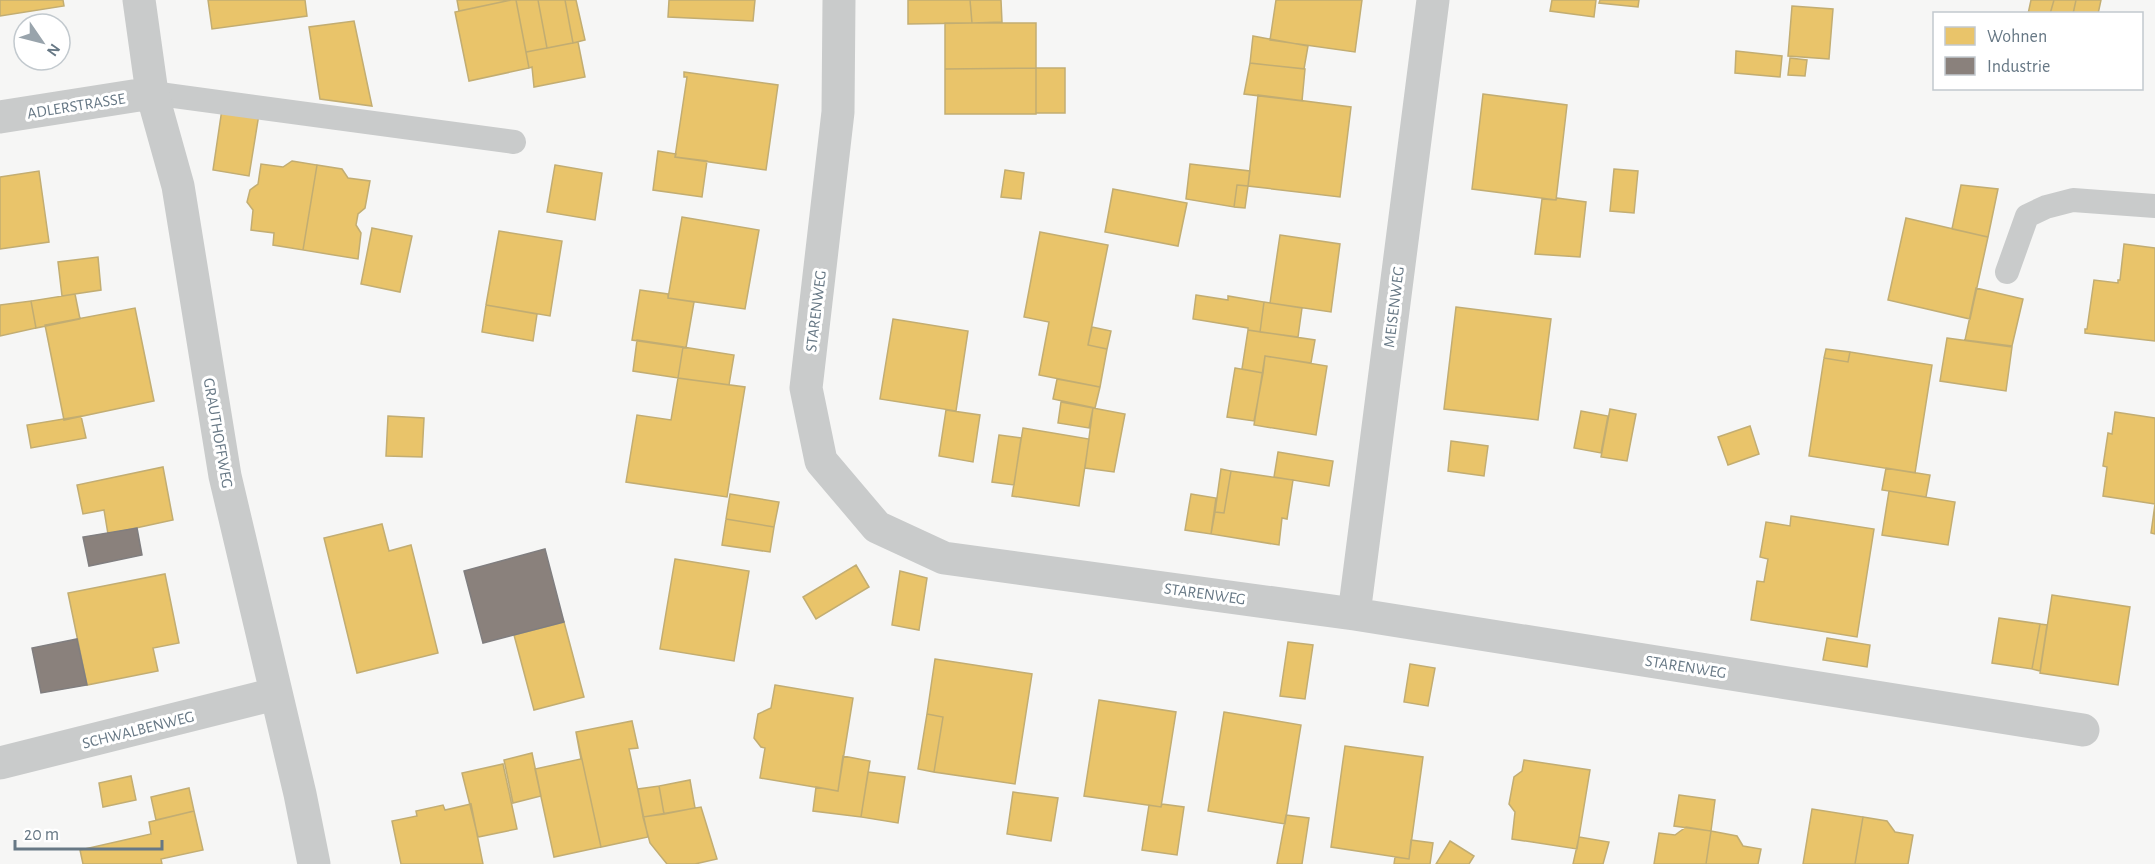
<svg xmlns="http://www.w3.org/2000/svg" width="2155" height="864" viewBox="0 0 2155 864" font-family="'Alegreya Sans',sans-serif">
  <rect width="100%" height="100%" fill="#f6f6f5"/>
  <path fill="#e9c46a" stroke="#c2ad72" stroke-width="1.5" d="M0,0H63L64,6L0,16Z
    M208,0H305L307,16L212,29Z
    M457,0H511L459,11Z
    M511,0H516L529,68L469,81L455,12Z
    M516,0H538L547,48L526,52Z
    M538,0H565L573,43L547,48Z
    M565,0H576L585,40L573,43Z
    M669,0H755L753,21L668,17Z
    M908,0H970L972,23L908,24Z
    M970,0H1001L1002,22L972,23Z
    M1276,0H1362L1355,52L1270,40Z
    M1552,0H1596L1594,17L1550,11Z
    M1600,0H1639L1638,7L1599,3Z
    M2031,0H2054L2050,14H2028Z
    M2054,0H2076L2073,14H2050Z
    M2076,0H2101L2098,14H2073Z
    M1792,6L1833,9L1829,59L1788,56Z
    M354,21L372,106L320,99L309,27Z
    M945,23H1036V68L945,69Z
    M1253,36L1308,46L1304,69L1250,63Z
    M578,42L585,77L534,87L532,67L529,68L526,52Z
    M1736,51L1782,56L1780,77L1735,73Z
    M1790,58L1807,60L1805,76L1788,75Z
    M1250,63L1305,69L1302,101L1244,94Z
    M1036,68H1065V113H1036Z
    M1036,68V114H945V69Z
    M684,72L778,85L766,170L675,157L687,77H684Z
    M1483,94L1567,105L1556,200L1472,189Z
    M1258,95L1351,107L1340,197L1248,186Z
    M222,109L259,114L249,176L213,170Z
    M658,151L676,154L675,157L707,161L702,197L653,190Z
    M292,161L317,165L303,250L273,245L274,233L251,230L253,210L247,202L250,190L258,184L261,164L283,167Z
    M1190,164L1250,171L1248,186L1237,185L1234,207L1186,199Z
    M317,165L342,169L348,178L370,181L365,208L358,214L356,225L361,233L358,259L303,250Z
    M555,165L602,173L595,220L547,212Z
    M1614,169L1638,171L1634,213L1610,211Z
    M1005,170L1024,173L1021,199L1001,197Z
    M39,171L49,242L0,249V177Z
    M1237,185L1248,186L1245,208L1234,207Z
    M1961,185L1998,189L1988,237L1952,229Z
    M1113,189L1187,203L1178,246L1105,232Z
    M1557,198L1586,202L1580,257L1535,254L1542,199L1556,200Z
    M682,217L759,230L745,309L668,298Z
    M1906,218L1988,237L1970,319L1888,300Z
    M372,228L412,236L400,292L361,284Z
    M499,231L562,241L550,316L486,305Z
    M1040,232L1108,245L1088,345L1107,349L1100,387L1039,375L1049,322L1024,317Z
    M1280,235L1340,244L1331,312L1270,303Z
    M2124,244L2155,248V341L2085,333V329H2087L2094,280L2118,283V280H2120Z
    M98,257L101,290L62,296L58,262Z
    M1976,288L2023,299L2012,346L1965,340Z
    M640,290L668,294V298L694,302L686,348L632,340Z
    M75,294L80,319L36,328L31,301Z
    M1196,295L1228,300V296L1264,302L1260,332L1248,330V328L1193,319Z
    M31,301L36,328L0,336V305Z
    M1264,302L1302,308L1298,337L1260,332Z
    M486,305L537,314L533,341L482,332Z
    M1456,307L1551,319L1538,420L1444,409Z
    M135,308L154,401L64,420L45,325Z
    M893,319L968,331L956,411L880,399Z
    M1092,327L1111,331L1107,349L1088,345Z
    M1248,330L1315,340L1311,363L1265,356L1263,373L1242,369Z
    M1947,338L2012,347L2006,391L1940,381Z
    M637,340L683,347L678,378L633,371Z
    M683,347L734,355L729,385L678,378Z
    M1826,349L1850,352L1848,362L1824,358Z
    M1850,352L1932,365L1915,473L1809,456L1824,358L1848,362Z
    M1265,356L1327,366L1316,435L1254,425Z
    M1235,368L1263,373L1254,421L1227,417Z
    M678,378L745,387L727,497L626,482L637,415L671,420Z
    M1057,379L1100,387L1095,408L1053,399Z
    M1061,402L1093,408L1089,428L1058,423Z
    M1093,408L1125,414L1114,472L1085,468Z
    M1610,409L1636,414L1627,461L1601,457Z
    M946,410L980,415L973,462L939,456Z
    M1581,411L1608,416L1601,453L1574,448Z
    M2115,412L2155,418V504L2103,496L2107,467L2103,466L2108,433L2112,434Z
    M81,416L86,438L31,448L27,425Z
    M388,416L424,418L422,457L386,456Z
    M1750,426L1759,454L1728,465L1718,437Z
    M1023,428L1089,439L1079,506L1012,496Z
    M999,435L1021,438L1014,485L992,482Z
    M1451,441L1488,446L1484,476L1448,471Z
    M1278,452L1333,461L1329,486L1274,477Z
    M163,467L173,520L108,534L104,510L83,514L77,485Z
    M1886,468L1930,475L1926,497L1882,490Z
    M1221,469L1231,471L1224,513L1215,512Z
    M1231,471L1293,480L1287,519L1282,518L1279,545L1211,534L1215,512L1224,513Z
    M1889,491L1955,502L1948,545L1882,535Z
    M730,494L779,502L774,527L726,519Z
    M1191,494L1216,498L1211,534L1185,530Z
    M2155,504V534L2151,533Z
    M1791,516L1874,529L1857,637L1751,620L1757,581L1764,582L1768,559L1760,557L1766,522L1790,526Z
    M726,519L774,527L770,552L722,545Z
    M382,524L389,551L411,545L438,653L357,673L324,538Z
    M675,559L749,571L734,661L660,649Z
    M856,565L869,587L816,619L803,597Z
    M900,571L927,578L919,630L892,625Z
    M165,574L179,643L153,648L158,671L87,685L68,593Z
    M2052,595L2130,607L2118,685L2040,673Z
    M1999,618L2040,624L2032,669L1992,663Z
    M564,622L584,697L534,710L514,635Z
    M2040,624L2047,625L2040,671L2032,669Z
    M1827,638L1870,645L1867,667L1823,660Z
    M1288,642L1313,645L1305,699L1280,696Z
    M935,659L1032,674L1015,784L934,772L943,717L927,714Z
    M1410,664L1435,668L1428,706L1404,702Z
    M775,685L853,698L838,791L760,778L765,748L761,747L754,738L758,714L771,708Z
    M1099,700L1176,712L1161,807L1084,796Z
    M1224,712L1301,725L1285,824L1208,811Z
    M927,714L943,717L934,772L918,769Z
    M632,721L638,748L629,749L648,837L601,847L576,732Z
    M576,732L601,847L554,857L535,769L581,759Z
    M1345,746L1423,757L1409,859L1331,847Z
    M532,753L541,796L513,803L504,760Z
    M843,756L870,761L861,817L813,811L816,787L838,791Z
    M1524,760L1590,770L1577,849L1512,839L1515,812L1509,804L1514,777L1522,771Z
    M503,764L517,829L478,837L462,773Z
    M868,772L905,777L898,823L861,817Z
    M131,776L136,800L103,807L99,783Z
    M690,780L695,808L664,814L659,786Z
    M659,786L664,814L643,817L638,789Z
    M189,788L194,811L156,820L151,797Z
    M1013,792L1058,798L1051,841L1007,834Z
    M1679,795L1715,800L1711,831L1674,826Z
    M471,804L483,864H401L392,821L417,816L416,811L443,805L445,810Z
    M1162,804L1184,807L1177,855L1142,850L1149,805L1161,807Z
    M701,807L717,859L695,864H667L650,843L643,817Z
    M1812,809L1863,817L1855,864H1803Z
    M194,811L203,850L161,859L162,864H83L80,850L151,834L149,822Z
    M1286,815L1309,818L1302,864H1277Z
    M1863,817L1887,821L1895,832L1913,835L1908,864H1855Z
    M1686,827L1711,831L1706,864H1654L1659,833L1675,835Z
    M1711,831L1737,836L1743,846L1761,849L1758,864H1706Z
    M1579,837L1609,842L1603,864H1573Z
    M1411,840L1433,843L1430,864H1394L1395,857L1409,859Z
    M1450,841L1474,856L1469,864H1436Z"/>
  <path fill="#8a817c" stroke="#807e7f" stroke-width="1.5" d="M137,528L142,555L89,566L83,537Z
    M545,549L564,622L483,643L464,571Z
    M77,639L87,685L41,693L32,648Z"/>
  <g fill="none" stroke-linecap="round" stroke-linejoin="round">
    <path stroke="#c9cbcb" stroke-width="24" d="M152,93L514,142
      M2007,272L2027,216L2046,207L2073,200L2155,206"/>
    <path stroke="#c9cbcb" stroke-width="33" d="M139,0L152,93L178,186L225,476L300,794L314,864
      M839,0L838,112L806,388L821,461L877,527L944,558L1354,614L2083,730
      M0,117L152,93
      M1354,614L1433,0
      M0,763L275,694"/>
  </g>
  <g text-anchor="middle" stroke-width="6" stroke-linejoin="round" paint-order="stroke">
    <g font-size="16" fill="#677885" stroke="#fff">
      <text transform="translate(76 105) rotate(-9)" y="6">ADLERSTRASSE</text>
      <text transform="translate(1393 307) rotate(-83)" y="6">MEISENWEG</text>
      <text transform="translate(815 311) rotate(-83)" y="6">STARENWEG</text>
      <text transform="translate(219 433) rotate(80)" y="6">GRAUTHOFFWEG</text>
      <text transform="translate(1205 593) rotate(8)" y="6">STARENWEG</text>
      <text transform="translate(1686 666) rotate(9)" y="6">STARENWEG</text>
      <text transform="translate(138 729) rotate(-14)" y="6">SCHWALBENWEG</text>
    </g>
  </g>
  <rect x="1933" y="12" width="210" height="78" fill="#ffffff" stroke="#c2c9ce" stroke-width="1.5"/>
  <rect x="1945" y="27" width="30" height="18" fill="#e9c46a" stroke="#c2c9ce" stroke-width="1.5"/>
  <text x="1987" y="42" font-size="18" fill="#677885">Wohnen</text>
  <rect x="1945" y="57" width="30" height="18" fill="#8a817c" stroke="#c2c9ce" stroke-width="1.5"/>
  <text x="1987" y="72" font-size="18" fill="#677885">Industrie</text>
  <g transform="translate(42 42) rotate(125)"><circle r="28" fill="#ffffff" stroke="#c2c9ce" stroke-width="1.5"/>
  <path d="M0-4.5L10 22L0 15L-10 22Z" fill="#99a4ac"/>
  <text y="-9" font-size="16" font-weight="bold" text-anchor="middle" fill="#677885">N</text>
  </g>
  <path d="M15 840v9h147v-9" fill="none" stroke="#677885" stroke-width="3"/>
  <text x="24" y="840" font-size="18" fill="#677885" stroke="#ffffff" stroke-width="4.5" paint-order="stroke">20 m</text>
</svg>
